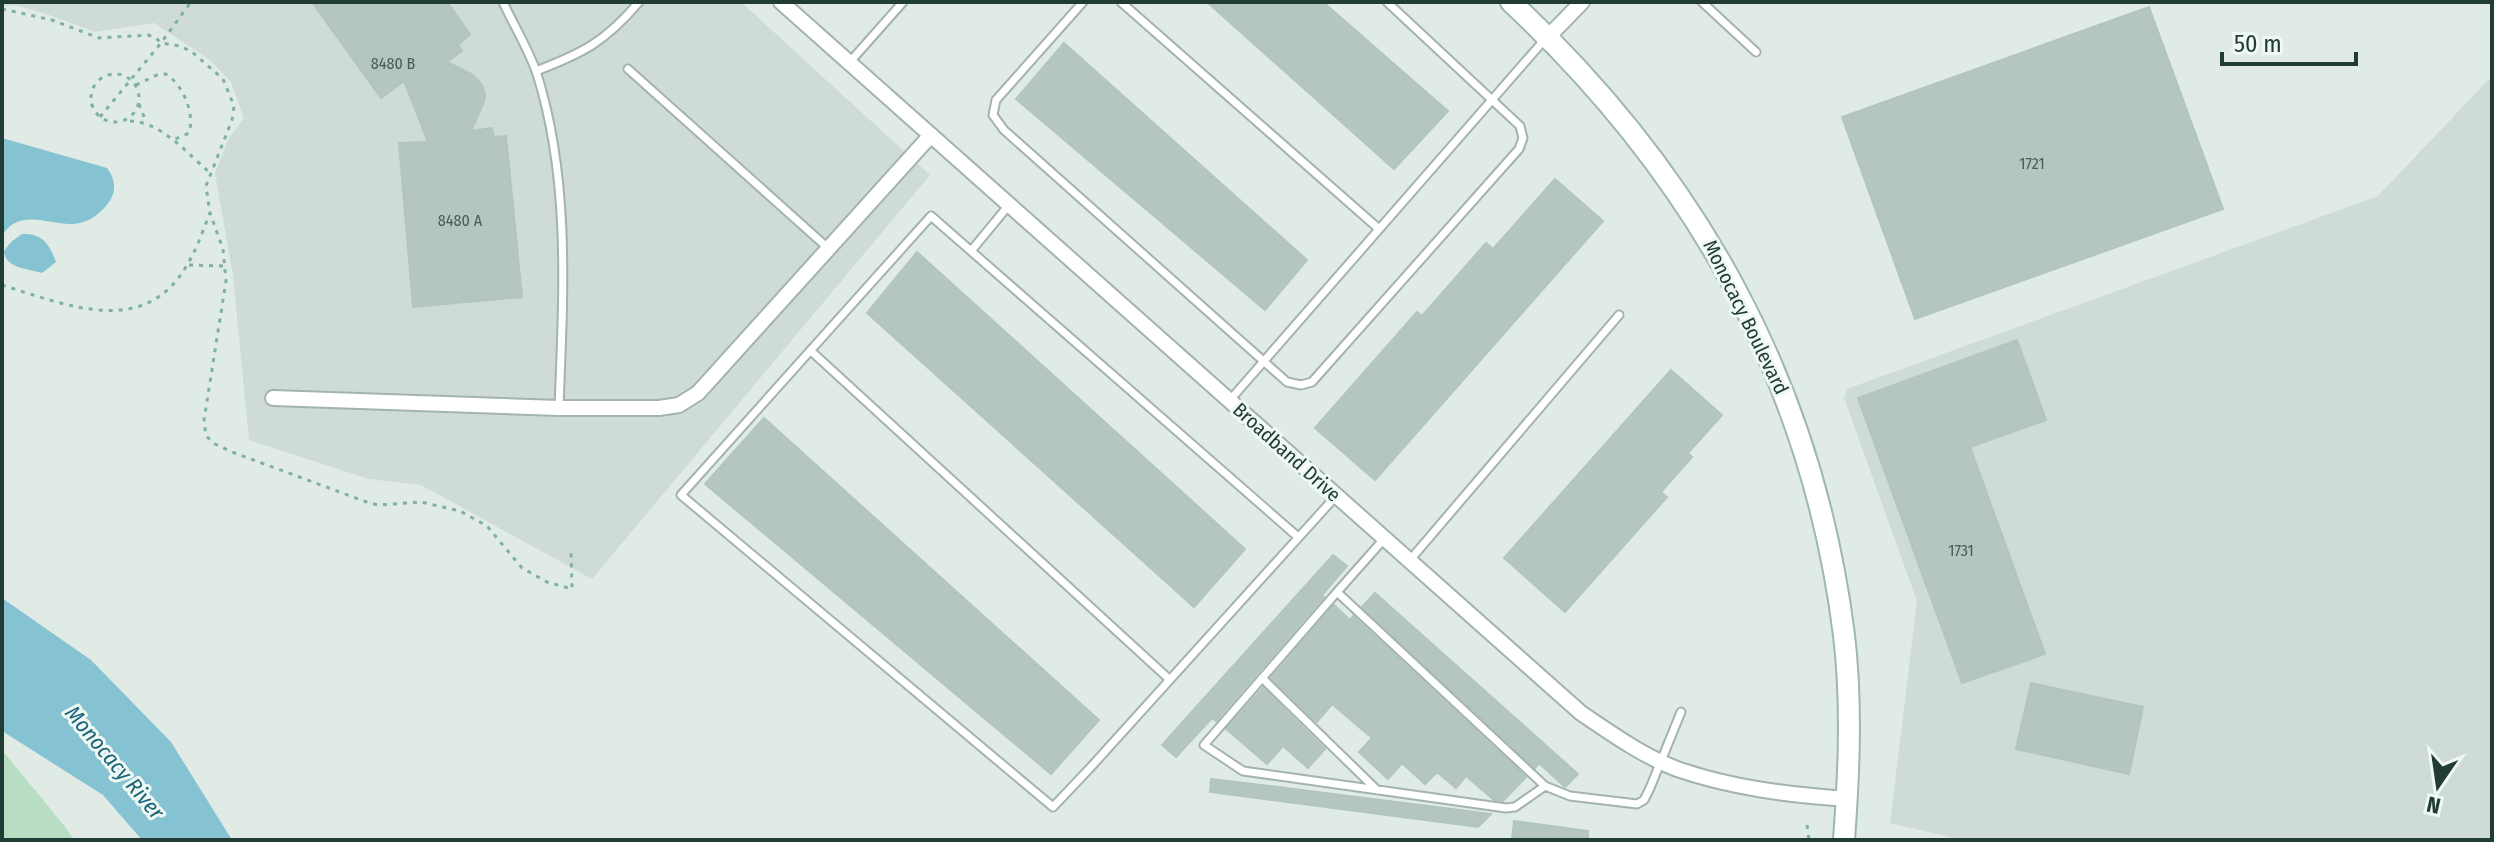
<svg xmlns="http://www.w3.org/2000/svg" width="2494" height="842" viewBox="0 0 2494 842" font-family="'Fira Sans Condensed',sans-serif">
  <rect width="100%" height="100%" fill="#e0ebe6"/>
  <path fill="#cedbd6" d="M2,2H741L930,175L592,579L421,485L369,479L249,440L233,276L215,173L229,138L244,118L231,82L210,60L154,23L95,32L49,15L19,6L2,5Z
    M2492,76V840H1962L1890,823L1917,601L1844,398L1847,389L2378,196Z"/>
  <path fill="#b8ddc3" d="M2,750L66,828L74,840H2Z"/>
  <path fill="#86c3d2" d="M2,138L107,168C115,178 117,191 109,202C77,245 45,209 15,223C9,226 5,231 2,236Z
    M22,234C42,233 49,243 56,262L42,273C28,269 5,268 4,251L11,242Z
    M2,598L91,660L171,742L232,840H142L103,795L2,731Z"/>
  <path fill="#b5c6c0" stroke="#b2c5be" stroke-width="2" d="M312,2H447L470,34L458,45L462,51L447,62L473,75L482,85L485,95L484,102L471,131L492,128L494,137L506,136L522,297L413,307L399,143L428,142L404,81L381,98Z
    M1207,2H1323L1448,111L1394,169Z
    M2149,7L2223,209L1915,319L1842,117Z
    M1064,43L1307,260L1265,310L1016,99Z
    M1555,179L1603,221L1375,480L1315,428L1417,312L1422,316L1486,243L1493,249Z
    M917,252L1245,549L1194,607L867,313Z
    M2017,340L2046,420L1970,447L2045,654L1962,683L1858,398Z
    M1671,370L1722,415L1688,453L1692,457L1661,492L1667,497L1565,612L1504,558Z
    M764,418L1099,720L1051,774L705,484Z
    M1333,555L1347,566L1322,595L1324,597L1216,721L1212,718L1176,757L1162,745Z
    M1375,593L1578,774L1565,787L1539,763L1535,768L1362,607Z
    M1334,605L1350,620L1353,616L1526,777L1503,801L1494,800L1466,776L1456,788L1437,772L1425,784L1402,763L1388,779L1359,752L1372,738L1332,704L1317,722L1271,678Z
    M2031,683L2143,707L2129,774L2016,749Z
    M1263,688L1325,749L1308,768L1283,746L1267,764L1226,729Z
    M1211,779L1278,787L1491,814L1478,827L1210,792Z
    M1514,821L1588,831V840H1512Z"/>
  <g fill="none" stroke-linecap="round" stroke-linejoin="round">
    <g stroke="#a3b3ad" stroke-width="11">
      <path id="lane" d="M503,2C514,26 529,50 537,74C571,182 563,297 559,408
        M1083,2L996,100L993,115L1004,130L1287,382L1301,385L1312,382L1519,149L1523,138L1520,126L1387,2
        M1121,2L1379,229
        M1702,2L1756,52
        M849,63L903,2
        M628,69L829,249
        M536,71C583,53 605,42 639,2
        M971,251L1009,205
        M811,351L1169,679
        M1230,400L1546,38
        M1298,537L931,216L681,495L1053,807L1090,768L1336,496
        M1384,539L1337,592L1545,786L1570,796L1637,804L1644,800L1650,788L1681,712
        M1410,560L1619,315
        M1337,592L1204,745L1243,771L1506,808L1515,807L1545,786
        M1262,678L1377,790"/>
    </g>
    <g stroke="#a3b3ad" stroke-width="18">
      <path id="street" d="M781,2L1581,713C1612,734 1643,756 1677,769C1732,788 1789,795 1847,799
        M1548,37L1582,2
        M273,398L559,408H659L679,405L698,393L931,135"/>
    </g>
    <g stroke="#9eb7af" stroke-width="24">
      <path id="secondary" d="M1511,2C1696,175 1812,381 1844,635C1852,702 1849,772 1844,840"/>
    </g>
    <path stroke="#7fb0a2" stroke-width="3" stroke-dasharray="4 6" stroke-linecap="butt" d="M2,9L52,20L99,38L148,35L156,38L161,43L180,46L192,52L223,79L234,106L232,120L206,186L210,213L223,249L226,281L204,420L206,436L215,444L232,452L372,504L381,505L421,502L460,511L487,526L522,568L547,582L572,589L571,551
      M91 98a24 24 0 1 1 48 0a24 24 0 1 1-48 0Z
      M136,85L157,75L166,74C183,85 195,113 189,133L173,140
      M139,104L146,122
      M100,117L161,43L191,2
      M130,121C161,122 186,152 209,172
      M189,265L225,266
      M2,285C66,305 145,339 187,265C197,249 203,230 210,213
      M1807,825L1809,840"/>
    <use href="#lane" stroke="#fff" stroke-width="7"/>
    <use href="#street" stroke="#fff" stroke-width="14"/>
    <use href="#secondary" stroke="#fff" stroke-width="20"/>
  </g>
  <g text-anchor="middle" stroke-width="6" stroke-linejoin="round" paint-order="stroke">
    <g font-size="16" fill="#455e58">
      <text x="393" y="69">8480 B</text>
      <text x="2032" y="169">1721</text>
      <text x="460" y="226">8480 A</text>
      <text x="1961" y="556">1731</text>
    </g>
    <g font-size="20" fill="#203c35" stroke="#f0f8f4">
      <text transform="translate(1746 317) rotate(64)" y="7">Monocacy Boulevard</text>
      <text transform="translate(1287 452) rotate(42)" y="7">Broadband Drive</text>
    </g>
    <g font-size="22" font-style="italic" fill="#196579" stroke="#f0f8f4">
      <text transform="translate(115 762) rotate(50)" y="8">Monocacy River</text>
    </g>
  </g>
  <rect width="2494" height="842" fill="none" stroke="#203c35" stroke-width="8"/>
  <g transform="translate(2438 786) rotate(193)" stroke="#f0f8f4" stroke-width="6" paint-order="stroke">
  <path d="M0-6L14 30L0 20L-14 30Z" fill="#203c35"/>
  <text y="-12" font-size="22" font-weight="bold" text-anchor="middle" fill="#203c35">N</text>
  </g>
  <path d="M2222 52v12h134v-12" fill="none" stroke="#203c35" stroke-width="4"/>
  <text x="2234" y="52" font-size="24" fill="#203c35" stroke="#f0f8f4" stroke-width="6" paint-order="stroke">50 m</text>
</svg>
